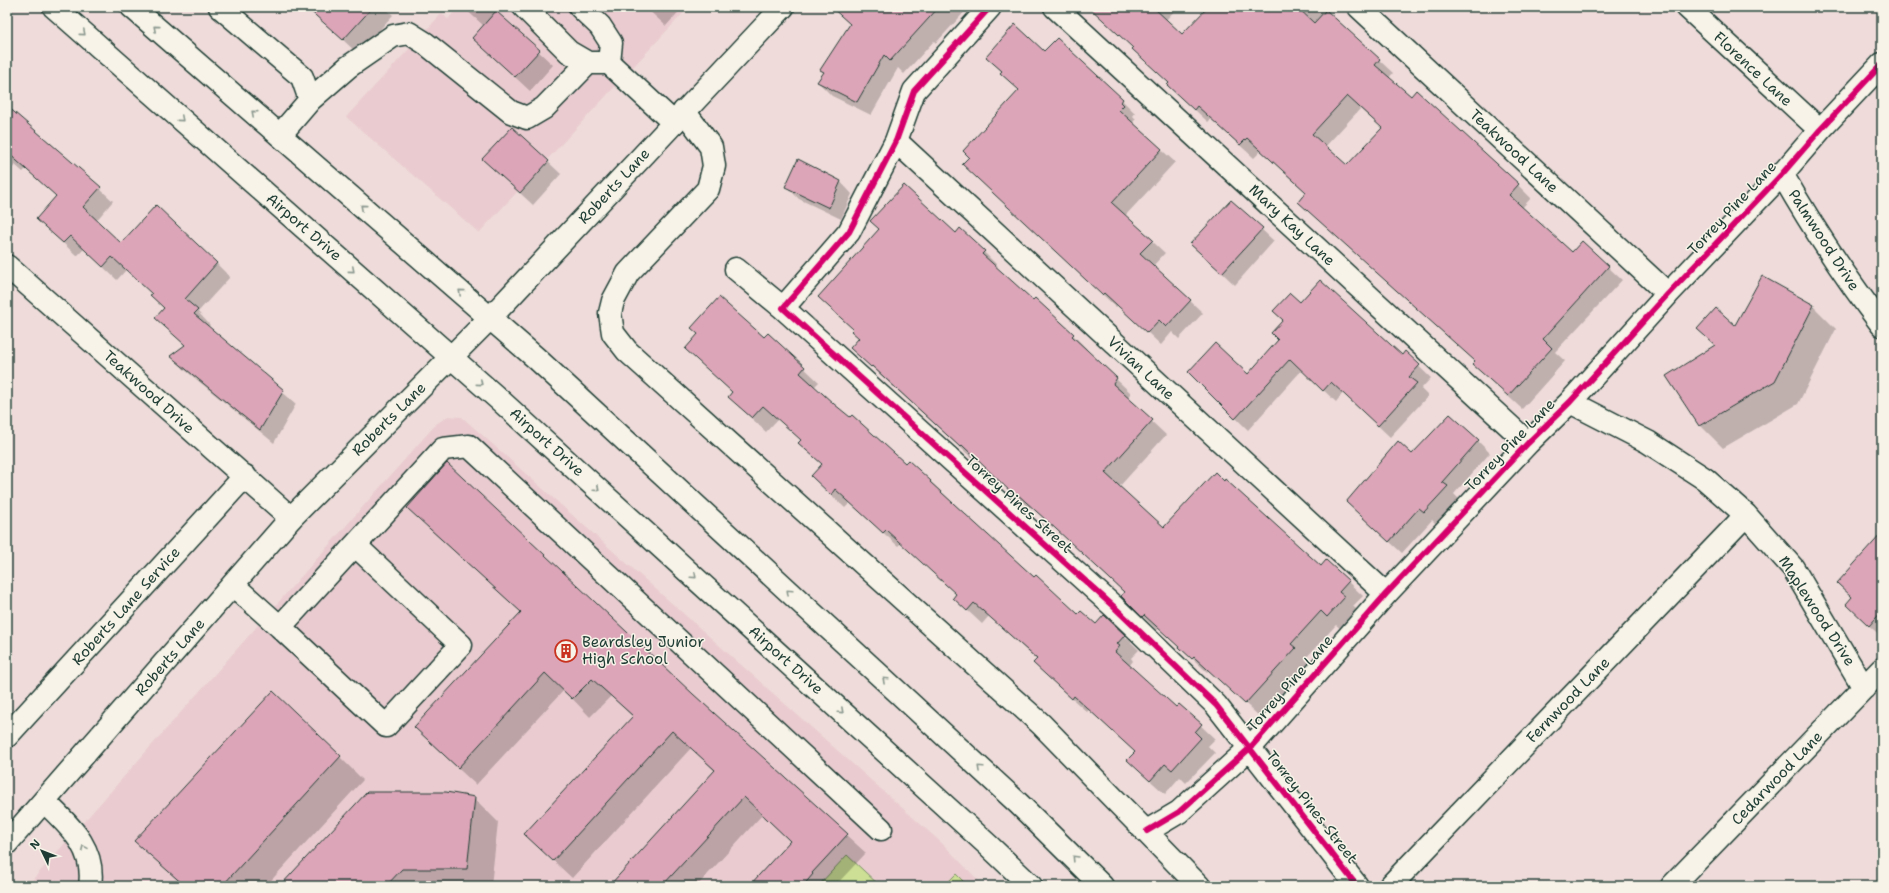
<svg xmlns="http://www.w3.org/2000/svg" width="1889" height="893" viewBox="0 0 1889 893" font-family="'Shantell Sans',sans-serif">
  <rect width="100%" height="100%" fill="#efdcda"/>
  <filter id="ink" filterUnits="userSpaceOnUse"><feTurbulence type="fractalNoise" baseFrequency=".025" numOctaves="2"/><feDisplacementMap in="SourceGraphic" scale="8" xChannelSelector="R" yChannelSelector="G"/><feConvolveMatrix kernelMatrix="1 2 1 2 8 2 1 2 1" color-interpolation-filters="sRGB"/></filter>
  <g filter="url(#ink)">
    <path fill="#eaccd0" d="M458,7H689L479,233L346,117L442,13L448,19Z
      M448,416L462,417L943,844L984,886H27L436,424Z"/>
    <path fill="#ccdf94" stroke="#768e64" d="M847,855L880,886H818Z
      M956,874L968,886H944Z"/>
    <path fill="#0003" fill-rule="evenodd" d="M308,7H384L393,15L358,54Z
      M463,7H491L553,65L530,91L488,52L484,26Z
      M645,7H683L666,26Z
      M846,7H969L936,43L934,41L904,74L898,68L871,115L832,96L818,82L825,73L821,70L851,25L840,14Z
      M1096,7H1178L1166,20L1182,36L1209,7H1322L1393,73L1389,78L1518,185L1531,198L1522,208L1572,254L1582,243L1622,280L1555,352L1565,361L1522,409L1487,377L1476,362L1307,193L1261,151L1254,158L1211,119L1208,122L1182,98L1170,83ZM1360,109L1382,128L1347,167L1325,147Z
      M1045,53L1122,100L1135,113L1133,116L1136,119L1132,123L1175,162L1125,216L1165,253L1153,266L1203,313L1179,339L1172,332L1161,345L1118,305L1116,307L976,177L970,157L1020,91L987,56Z
      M7,107L49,142L113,201L96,221L121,244L216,263L230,277L198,312L210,325L208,327L296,404L274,443L185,370L172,357L186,345L165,309L151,295L153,294L126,270L117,280L84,249L77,256L37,219L57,196L26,169L23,172L15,165L7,175Z
      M512,128L561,174L533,205L496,171Z
      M840,181L852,194L841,219L799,199L786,186Z
      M1231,201L1274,241L1235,285L1204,256Z
      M956,234L984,252L998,266L996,268L1073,335L1087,349L1086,351L1131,393L1127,398L1166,435L1119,487L1164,528L1321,568L1326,561L1363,596L1353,606L1359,612L1342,630L1336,625L1305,659L1309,663L1260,717L1209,670L1207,672L1159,628L1157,630L1136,610L1125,593L1072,543L1031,506L1029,508L976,458L974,460L851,348Z
      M1300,303L1402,356L1405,353L1431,378L1421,389L1428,396L1390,437L1343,393L1336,402L1302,370L1248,430L1189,372L1248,375L1280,340Z
      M1813,306L1836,329L1798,404L1723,448L1700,425L1715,346L1698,329L1735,326Z
      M768,334L819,382L814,387L905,465L930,481L1034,579L1078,615L1096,626L1105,617L1139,650L1131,658L1133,661L1129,666L1176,709L1179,705L1215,739L1208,746L1215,753L1186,783L1180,777L1165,794L1143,774L1136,752L1089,710L1087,712L1048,677L1034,663L1037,660L989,616L982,624L954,598L957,594L901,543L898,546L850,503L845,508L826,490L823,465L802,441L778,419L766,432L729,397L733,393L686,349L764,338Z
      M1478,441L1490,453L1454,494L1459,499L1436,524L1432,520L1402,553L1359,514L1412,455Z
      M426,526L692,695L866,853L835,886H750L791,841L762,815L697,886H610L715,771L691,748L572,878L544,852L633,717L611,696L590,717L564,690L476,785L433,745L415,727L521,612Z
      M1882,535V637L1859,617L1853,598Z
      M340,757L363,780L266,886H184L135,841Z
      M474,798L498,822L491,886H281Z"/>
    <path fill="#dda6b8" stroke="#1f3d34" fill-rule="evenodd" d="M306,7H373L343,40Z
      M831,7H939L890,61L884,55L857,102L817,82L824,72L820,70L850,24Z
      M1089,7H1153L1182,34L1208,7H1297L1314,23L1326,10L1380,59L1375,65L1411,96L1416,90L1519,184L1509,195L1572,252L1582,241L1609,266L1543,339L1552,348L1508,396L1472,364L1475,361L1298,202L1306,192L1247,138L1240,145L1197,106L1194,110L1167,85L1169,83L1132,49L1133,48ZM1347,96L1382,128L1347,165L1312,134Z
      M496,11L540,50L515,77L472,38Z
      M1015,24L1044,51L1057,38L1123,99L1121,102L1124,105L1119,110L1162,149L1112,203L1153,240L1140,253L1191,300L1166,327L1159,320L1147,333L1104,293L1102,295L962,164L969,157L963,151L1019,90L1000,73L1002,71L986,57Z
      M7,106L101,187L83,207L121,243L156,205L217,263L185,299L198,310L194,314L284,390L260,430L170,356L185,345L155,318L164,308L150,295L152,294L112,257L103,267L70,236L63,243L36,219L56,196L7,152Z
      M512,127L549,161L520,193L482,159Z
      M798,159L841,181L829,208L785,187Z
      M904,185L956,233L960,228L985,251L982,254L1033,300L1035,298L1074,334L1072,336L1117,378L1113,384L1153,420L1105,473L1164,527L1215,472L1224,481L1225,479L1321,566L1326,560L1349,581L1339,592L1345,597L1327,617L1321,611L1291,644L1296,648L1245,704L1194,657L1192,659L1144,615L1142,617L1121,596L1124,592L1056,529L1016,493L1014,495L962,445L960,447L872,366L871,367L850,348L859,338L851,331L853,329L818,297L879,229L870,221Z
      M1231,200L1263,228L1222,273L1190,244Z
      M1762,276L1814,305L1775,381L1699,426L1666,376L1715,345L1697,329L1716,308L1735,325Z
      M1320,280L1402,355L1405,351L1420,365L1409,377L1417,383L1378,426L1331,382L1323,391L1290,359L1235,419L1188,372L1215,343L1248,374L1278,340L1271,333L1283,320L1273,311L1290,293L1300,302Z
      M719,297L764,337L768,333L805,367L800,373L834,404L850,417L852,415L905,463L908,460L931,481L930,482L1034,577L1036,575L1078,614L1081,611L1096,624L1104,615L1125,635L1117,644L1120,646L1115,652L1176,707L1179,704L1202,724L1195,732L1201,738L1172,770L1165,764L1150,781L1127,760L1135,752L1074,696L1072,699L1033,663L1037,659L974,603L967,611L953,598L956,594L886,530L883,533L835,489L831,495L811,476L822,464L798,443L801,440L763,406L752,418L728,397L732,392L685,349L698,334L691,328Z
      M1450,414L1479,440L1442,482L1448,486L1424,512L1419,508L1389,542L1346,502L1398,441L1412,454Z
      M447,463L693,694L848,834L812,873L813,874L803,886H749L790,841L744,797L662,886H609L715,770L672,731L553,861L524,834L633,716L592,679L572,699L545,673L458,768L414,727L521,612L407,508Z
      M1882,533V611L1869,626L1846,604L1852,597L1837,583Z
      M273,691L341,756L222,886H185L134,841Z
      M367,792H446L475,797L467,869H402L386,886H280Z"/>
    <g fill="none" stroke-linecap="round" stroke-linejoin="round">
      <g stroke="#1f3d34" stroke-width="25">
        <path id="minor" d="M220,7L302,77L310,100L280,135
          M524,7L569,52L588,63H609L674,123
          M580,7L600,26L611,43L609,63
          M990,7L914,91L896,141L849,232L783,308L1113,606L1216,705L1357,886
          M1055,7L1528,443
          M1359,7L1668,294
          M1687,7L1820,130
          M310,100L348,67L393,36L409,33L425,43L511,112L527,118L544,108L588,63
          M684,111L711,147L714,166L708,189L628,273L613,301L610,313L613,333L627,351L1041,724L1199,886
          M896,141L1386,594
          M1782,174C1813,228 1844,276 1882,325
          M7,266L291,518
          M736,269L783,308
          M1570,402L1648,442L1705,479L1746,515L1793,568L1864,688
          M355,545L461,645L386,726L280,627L443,449L469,446L881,829
          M233,585L280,627
          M7,736L245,476
          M44,801C68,825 96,847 90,886
          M1147,831L1179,812L1250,748L1386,594L1528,443L1570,402L1668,294L1782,174L1820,130L1882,64
          M1390,886L1746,515
          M1672,886L1882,669"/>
      </g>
      <g stroke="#1f3d34" stroke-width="25">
        <path id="major" d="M54,7L503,403L989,846L1031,886
          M132,7L536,358L1019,804L1102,886
          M7,843L291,518L490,318L783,7"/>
      </g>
      <use href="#minor" stroke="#f7f3e8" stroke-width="22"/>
      <use href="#major" stroke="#f7f3e8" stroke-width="22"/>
      <g stroke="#f7f3e8" stroke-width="8">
        <path id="cycleway" d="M990,7L914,91L896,141L849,232L783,308L1113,606L1216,705L1357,886
          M1147,831L1179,812L1250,748L1386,594L1528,443L1570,402L1668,294L1782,174L1820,130L1882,64"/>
      </g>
      <use href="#cycleway" stroke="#d6006c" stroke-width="6"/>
    </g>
    <defs><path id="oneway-chevron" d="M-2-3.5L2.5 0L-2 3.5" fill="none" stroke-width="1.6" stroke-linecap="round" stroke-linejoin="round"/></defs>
    <g stroke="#8b988e">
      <use href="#oneway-chevron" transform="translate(156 28) rotate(-139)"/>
      <use href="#oneway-chevron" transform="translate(83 33) rotate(41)"/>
      <use href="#oneway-chevron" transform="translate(254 113) rotate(-139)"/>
      <use href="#oneway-chevron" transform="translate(181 119) rotate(41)"/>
      <use href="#oneway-chevron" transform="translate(363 207) rotate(-139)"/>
      <use href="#oneway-chevron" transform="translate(352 270) rotate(41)"/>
      <use href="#oneway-chevron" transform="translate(461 292) rotate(-139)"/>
      <use href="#oneway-chevron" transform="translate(480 383) rotate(41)"/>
      <use href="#oneway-chevron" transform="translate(597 489) rotate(42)"/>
      <use href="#oneway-chevron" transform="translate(694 576) rotate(42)"/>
      <use href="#oneway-chevron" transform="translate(789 592) rotate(-137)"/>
      <use href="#oneway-chevron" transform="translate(885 680) rotate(-137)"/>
      <use href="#oneway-chevron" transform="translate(841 711) rotate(42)"/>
      <use href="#oneway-chevron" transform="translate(980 768) rotate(-137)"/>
      <use href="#oneway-chevron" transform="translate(84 848) rotate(-114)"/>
      <use href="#oneway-chevron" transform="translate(1075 858) rotate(-134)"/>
    </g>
  </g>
  <defs>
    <g id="building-ring" transform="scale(1.15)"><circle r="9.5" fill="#f7f3e8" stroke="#c8321e" stroke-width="1.5"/><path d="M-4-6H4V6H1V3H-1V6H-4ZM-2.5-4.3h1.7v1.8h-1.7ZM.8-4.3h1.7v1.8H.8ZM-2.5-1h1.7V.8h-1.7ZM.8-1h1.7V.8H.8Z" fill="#c8321e"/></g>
  </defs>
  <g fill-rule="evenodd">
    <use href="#building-ring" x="566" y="651"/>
  </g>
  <g text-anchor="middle" stroke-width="3" stroke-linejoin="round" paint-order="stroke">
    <g font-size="15" fill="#1f3d34" stroke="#f7f3e8">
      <text transform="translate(1753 69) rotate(43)" y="5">Florence Lane</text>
      <text transform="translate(1514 151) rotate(43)" y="5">Teakwood Lane</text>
      <text transform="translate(614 186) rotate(-47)" y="5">Roberts Lane</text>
      <text transform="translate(1732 208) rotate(-47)" y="5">Torrey Pine Lane</text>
      <text transform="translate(1292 225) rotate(43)" y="5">Mary Kay Lane</text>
      <text transform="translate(304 227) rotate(41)" y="5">Airport Drive</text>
      <text transform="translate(1824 240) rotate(57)" y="5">Palmwood Drive</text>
      <text transform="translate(1141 368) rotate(43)" y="5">Vivian Lane</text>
      <text transform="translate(149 392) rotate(42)" y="5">Teakwood Drive</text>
      <text transform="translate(389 419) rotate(-45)" y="5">Roberts Lane</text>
      <text transform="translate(547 442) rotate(42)" y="5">Airport Drive</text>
      <text transform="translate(1510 445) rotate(-46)" y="5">Torrey Pine Lane</text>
      <text transform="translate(1019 504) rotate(42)" y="5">Torrey Pines Street</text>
      <text transform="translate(126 606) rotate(-48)" y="5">Roberts Lane Service</text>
      <text transform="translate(1817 611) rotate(57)" y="5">Maplewood Drive</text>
      <text transform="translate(170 657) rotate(-49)" y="5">Roberts Lane</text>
      <text transform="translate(786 660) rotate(42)" y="5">Airport Drive</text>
      <text transform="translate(1290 683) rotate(-49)" y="5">Torrey Pine Lane</text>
      <text transform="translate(1568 700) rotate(-46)" y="5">Fernwood Lane</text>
      <text transform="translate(1777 778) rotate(-46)" y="5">Cedarwood Lane</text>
      <text transform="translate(1312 807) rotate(52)" y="5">Torrey Pines Street</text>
    </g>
    <g font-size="15" fill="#1f3d34" stroke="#f7f3e8" text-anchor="start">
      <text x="582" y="647">Beardsley Junior<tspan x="582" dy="17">High School</tspan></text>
    </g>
  </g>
  <rect width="1889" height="893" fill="none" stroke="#f7f3e8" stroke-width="24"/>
  <rect x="12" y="12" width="1865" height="869" fill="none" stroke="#1f3d34" stroke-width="1.5" filter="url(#ink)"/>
  <g transform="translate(42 851) rotate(313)" stroke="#f7f3e8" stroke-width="3" paint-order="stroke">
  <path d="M0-3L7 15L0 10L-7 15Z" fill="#1f3d34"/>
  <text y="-6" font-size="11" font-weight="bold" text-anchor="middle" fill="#1f3d34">N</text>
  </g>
</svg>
